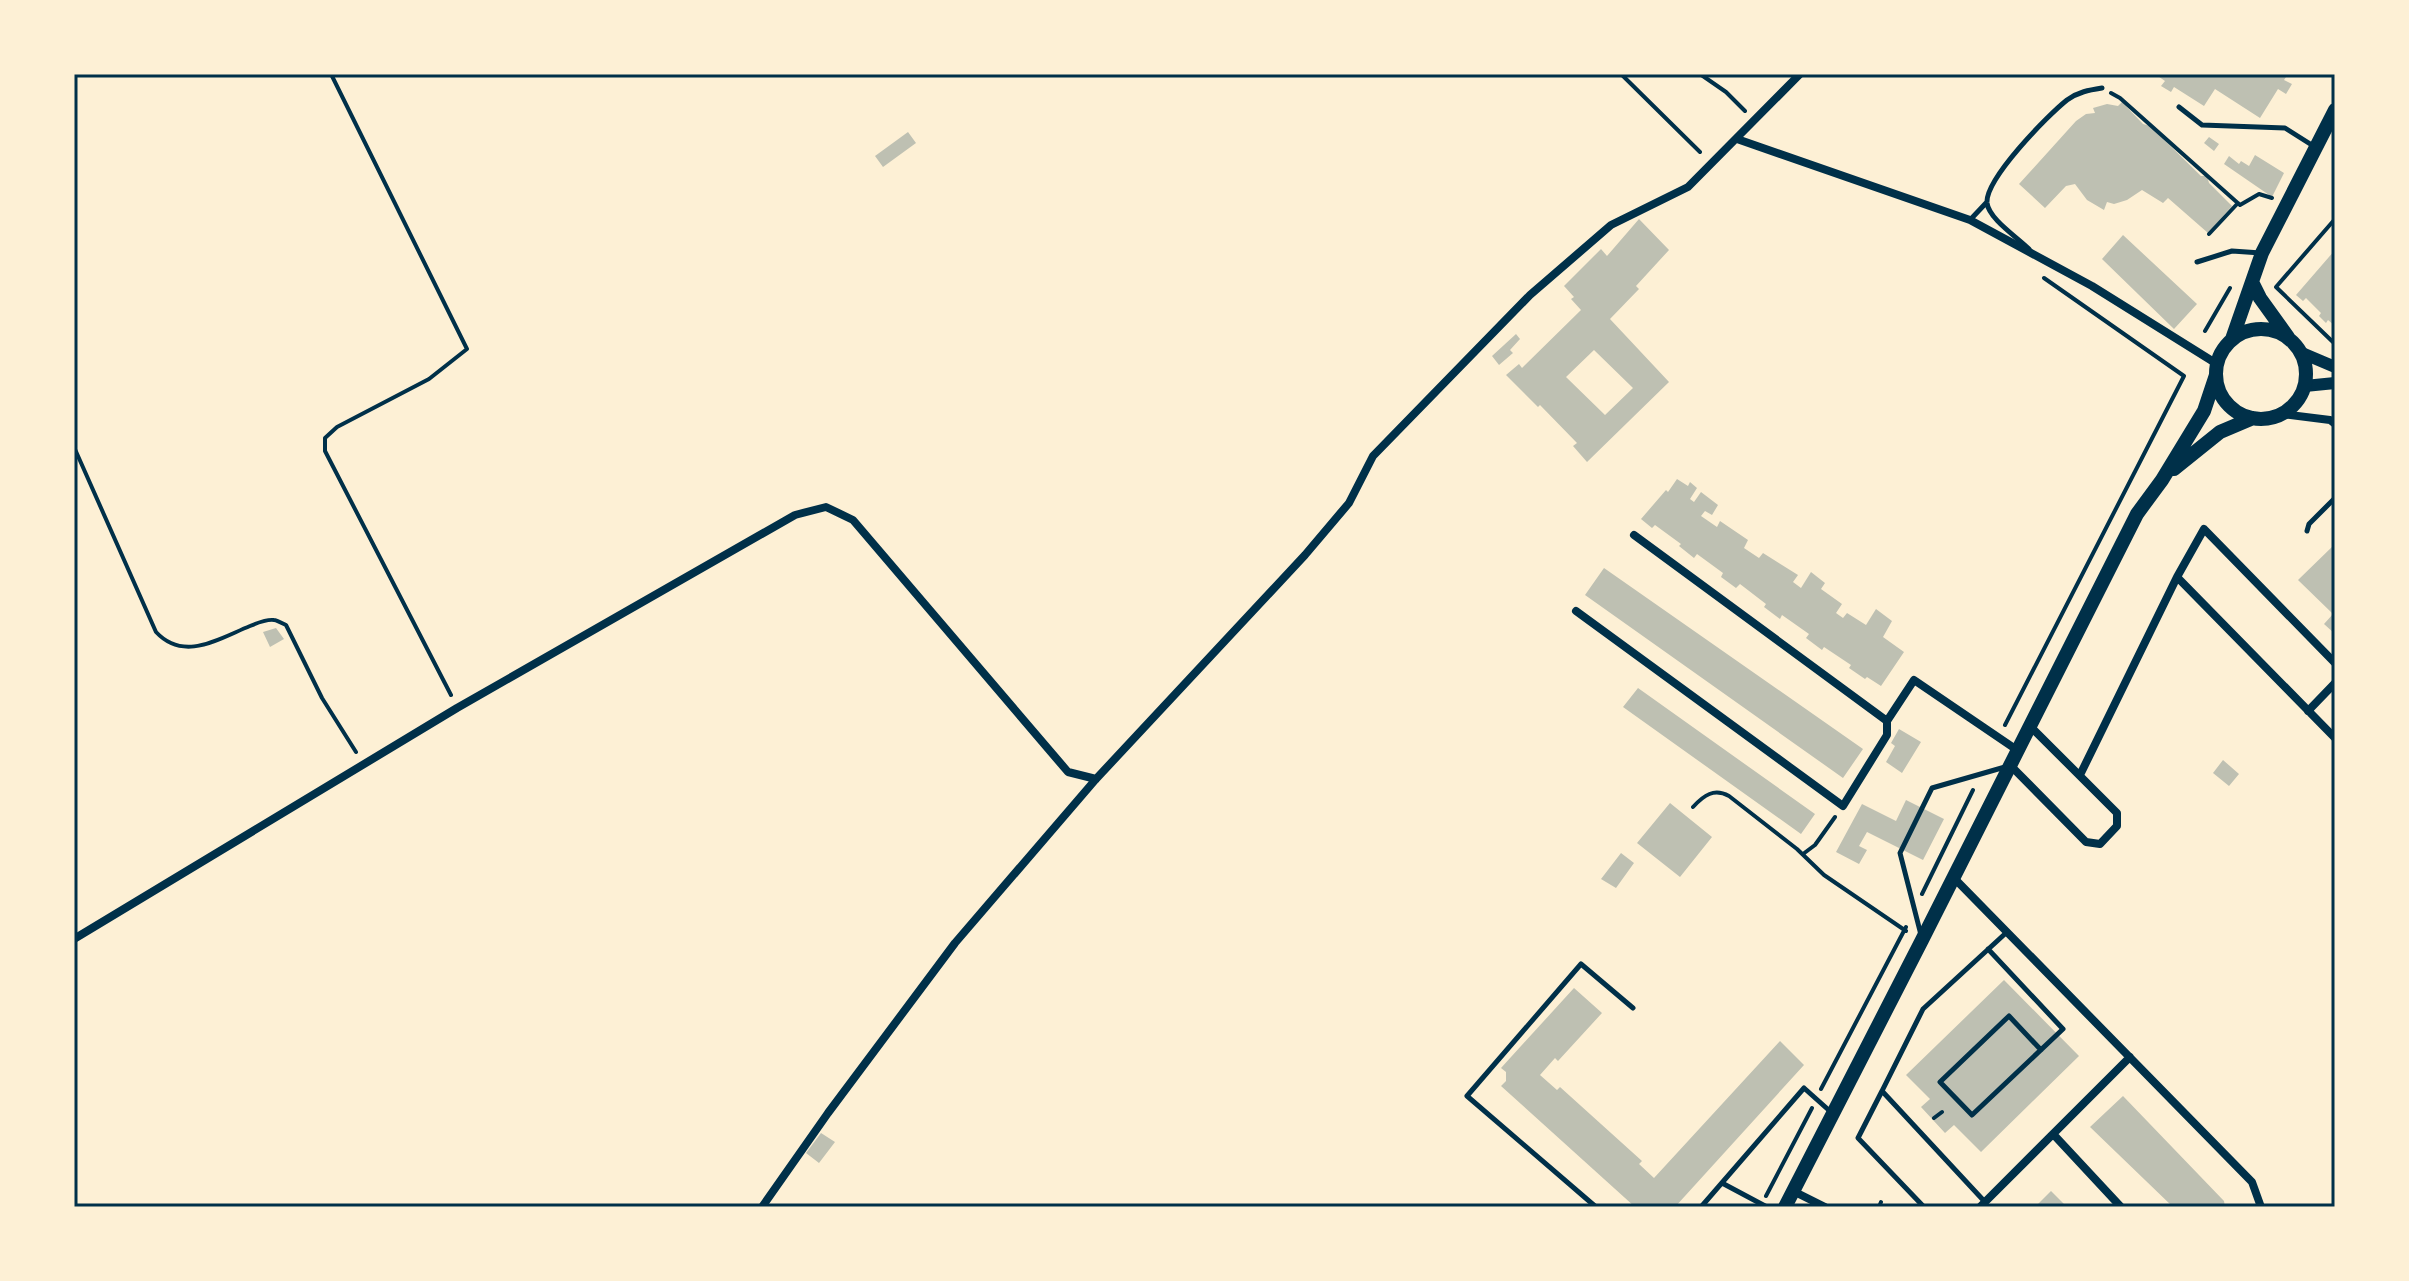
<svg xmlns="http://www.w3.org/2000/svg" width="2409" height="1281" viewBox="0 0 2409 1281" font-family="Georgia,serif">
  <rect width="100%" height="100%" fill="#fdf0d5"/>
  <path fill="#bec0b2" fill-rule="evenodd" d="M2155,74H2288L2284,80L2292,84L2286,94L2278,89L2260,118L2215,89L2204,106L2174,87L2171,92L2161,86L2165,81Z
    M2122,102L2143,124L2150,126L2201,176H2207L2209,183L2232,206L2208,233L2168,198L2163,203L2142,190L2127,200L2114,204L2107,202L2104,210L2087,200L2075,184L2066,186L2045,208L2019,184L2076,121L2086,114L2095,113L2093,108L2107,104L2118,106Z
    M908,132L916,143L883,167L875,156Z
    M2209,137L2219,144L2214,151L2204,143Z
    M2255,155L2284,173L2272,197L2224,164L2229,156L2239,164L2241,161L2249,166Z
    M1639,219L1669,250L1636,286L1639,289L1610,319L1669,382L1587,462L1573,446L1577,443L1540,405L1538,407L1506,375L1519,364L1522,368L1581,310L1571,299L1574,297L1564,286L1601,249L1607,256ZM1594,350L1633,388L1605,415L1566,377Z
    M2123,235L2197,304L2174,329L2102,259Z
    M2335,250V326L2328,320L2326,323L2319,316L2321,313L2306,298L2303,301L2296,295Z
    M1516,334L1520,339L1510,350L1513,353L1499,365L1492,356Z
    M1677,479L1688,486L1690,482L1697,488L1690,499L1694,502L1701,492L1718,505L1712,515L1705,511L1701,516L1717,527L1720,521L1748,540L1744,548L1759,558L1763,553L1798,575L1793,582L1801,588L1811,572L1825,583L1821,589L1842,604L1836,613L1843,618L1847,613L1866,625L1876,609L1892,621L1883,637L1904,652L1881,686L1867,677L1865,679L1849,668L1851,665L1824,647L1822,650L1806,638L1809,634L1782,615L1780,619L1764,607L1766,604L1740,584L1736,588L1721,577L1723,573L1697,554L1694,558L1679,546L1681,544L1655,525L1652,528L1641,519L1666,490L1668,492Z
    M2335,544V634L2324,624L2333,614L2298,580Z
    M1604,568L1863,749L1843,778L1585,595Z
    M276,628L284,639L270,647L263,632Z
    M1638,688L1815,814L1801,834L1623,707Z
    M1899,729L1921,742L1902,773L1886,762L1895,746L1891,743Z
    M2223,760L2239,774L2229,786L2213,773Z
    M1906,800L1944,819L1923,860L1867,832L1859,846L1867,850L1859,864L1836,852L1862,804L1896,821Z
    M1670,803L1712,837L1680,877L1637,843Z
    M1621,853L1634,863L1616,888L1601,879Z
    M2004,980L2079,1056L1981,1152L1954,1125L1945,1133L1921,1107L1930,1099L1906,1075Z
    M1574,988L1602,1013L1558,1061L1555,1058L1540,1075L1557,1090L1560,1087L1642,1161L1639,1164L1654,1178L1780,1041L1804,1065L1675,1207H1635L1501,1086L1506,1081V1072L1501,1068Z
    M2123,1096L2224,1201L2225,1207H2173L2090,1127Z
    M821,1133L835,1142L819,1163L806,1153Z
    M2051,1191L2067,1207H2035Z"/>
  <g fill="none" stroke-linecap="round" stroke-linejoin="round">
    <path stroke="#003049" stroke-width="4" d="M331,74L467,349L429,379L337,427L325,438V451L451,695
      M1621,74L1700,152
      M1700,74L1726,92L1745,111
      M2111,93L2120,98L2240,205L2259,194L2272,198
      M2335,219L2276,287L2335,344
      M2209,234L2238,203
      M2205,331L2230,288
      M74,447L156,632C184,662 218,639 250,626C257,623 266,619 274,620C276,620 284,624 286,625L322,698L356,752
      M2005,725L2184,376L2044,278
      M1693,807C1704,795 1714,788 1729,796L1797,849L1824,875L1906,931
      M1803,854L1815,845L1835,817
      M1922,894L1973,790
      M1821,1089L1906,927
      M1934,1118L1942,1112
      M1766,1196L1812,1108
      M1879,1207L1881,1202"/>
    <path stroke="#003049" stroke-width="5" d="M2179,107L2202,125L2285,128L2315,147
      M1970,220L1986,203
      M2029,249C2017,237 1989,219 1987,203C1985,179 2048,115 2067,100C2078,92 2089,90 2102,88
      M2197,262L2232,251L2261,253
      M2307,531L2309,524L2335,498
      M1921,935L1900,853L1932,788L2005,767
      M1988,949L2063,1029L1972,1115L1940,1082L2009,1016L2041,1050
      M1882,1091L1923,1009L2007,932
      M1722,1183L1767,1207
      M1596,1207L1467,1096L1581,964L1633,1008
      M1701,1207L1804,1088L1832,1113
      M1924,1207L1858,1138L1882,1091L1985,1202"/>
    <path stroke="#003049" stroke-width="8" d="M1737,139L1970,220L2092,286L2217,364
      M2282,414L2330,420L2335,424
      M1634,535L1887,721L1914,680L2017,750
      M2177,577L2335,738
      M1576,611L1843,806L1887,735V721
      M2308,711L2335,683
      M2010,765L2086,842L2100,844L2117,826V813L2030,726
      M2080,775L2177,577L2204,529L2335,663
      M1954,878L2252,1182L2261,1207
      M74,939L457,708L795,515L826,507L853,520L1068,772L1096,779
      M2054,1135L2121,1207
      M1793,1191L1825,1207
      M762,1207L828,1113L955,943L1096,779L1305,555L1349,503L1373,456L1530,295L1611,225L1688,187L1800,74
      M1980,1207L2130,1057"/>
    <path stroke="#003049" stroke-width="12" d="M2302,353L2335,367
      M2305,386L2335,383"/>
    <path stroke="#003049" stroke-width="14" d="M2253,284L2260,298L2288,337
      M2216 374a45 45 0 1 1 90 0a45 45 0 1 1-90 0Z
      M2232,339L2262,253L2335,110
      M2174,469L2220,432L2253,418
      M1785,1207L1922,940L2137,514L2162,480L2204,411L2216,375"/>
  </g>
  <rect width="2409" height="1281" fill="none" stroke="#fdf0d5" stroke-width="152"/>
  <rect x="76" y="76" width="2257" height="1129" fill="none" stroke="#003049" stroke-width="3"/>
</svg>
